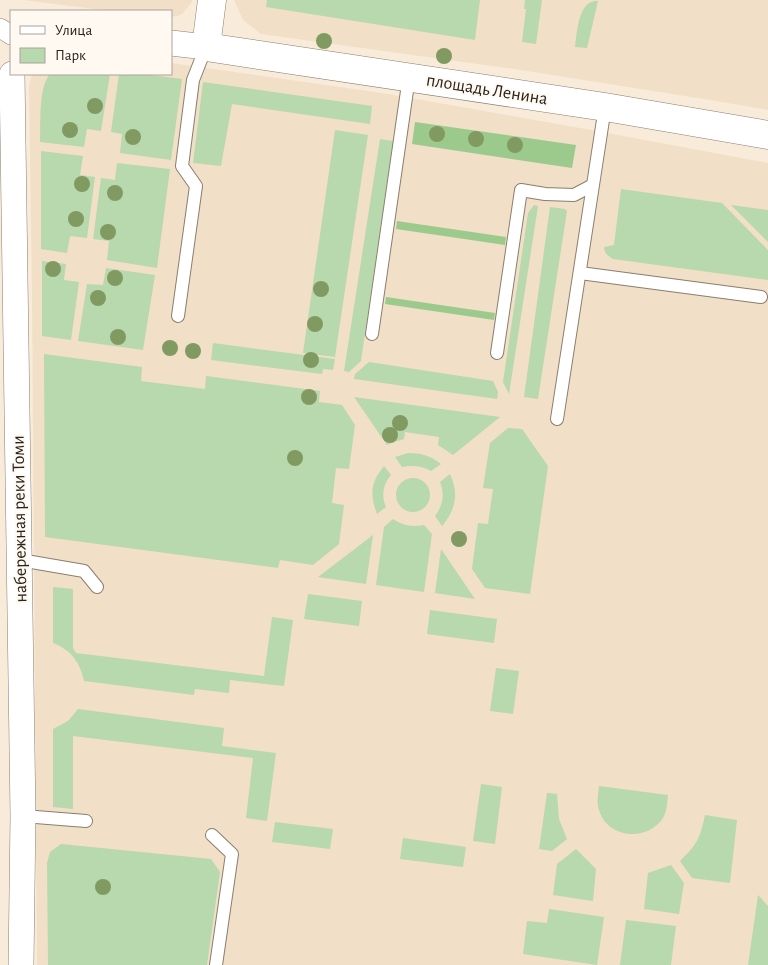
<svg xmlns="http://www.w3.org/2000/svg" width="768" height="965" viewBox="0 0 768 965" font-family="'Alegreya Sans',sans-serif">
  <rect width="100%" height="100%" fill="#f9ebd9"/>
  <path fill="#f2dfc7" d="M23,0H192V2L181,15L171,17V11H110Z
    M234,0H768V110L710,100L514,69L261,34L243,20Z
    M171,63L382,93L586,129L768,163V965H37L32,296L29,85L32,74H171Z"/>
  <path fill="#b8d8ad" d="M267,0H480L475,40L266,7Z
    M525,0H542L536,44L522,42L526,9H524Z
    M595,1H598L587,48L575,47C577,33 578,3 595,1Z
    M50,74H110L101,131L87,129L84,147L40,142C41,123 38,88 50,74Z
    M119,74H142L182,79L171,160L120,153L122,134L111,132Z
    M203,82L372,106L370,124L232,104L221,166L193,163Z
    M335,130L368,135L335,357L303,353Z
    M380,139L393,141L361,361L349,372L344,371Z
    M41,151L83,156L80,175L95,177L87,238L70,236L67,253L41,249Z
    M117,163L170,169L157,268L107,260L109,241L93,239L101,178L115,180Z
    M621,189L722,203L768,250V280L613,259C608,256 604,253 604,247L614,245Z
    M534,205L538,206L509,394L503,382L528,213Z
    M731,205L768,210V242Z
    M550,207L565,209L567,211L538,399L524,397Z
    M42,261L66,264L64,280L79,282L71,340L42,336Z
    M106,268L155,275L143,350L78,341L87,284L103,285Z
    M213,343L335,359L333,370L323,369L322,374L211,360Z
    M44,354L142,367L141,381L205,389L206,376L320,391L319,402L342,405L355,425L349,469L336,468L332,503L344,505L339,544L313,565L280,560L278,568L45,537Z
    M369,362L493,381L498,392L497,399L354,379L355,374Z
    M354,397L500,417L453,455L438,445L439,437L405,432L404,439L394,442L387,445Z
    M508,428L522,429L548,466L530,594L485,588L472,569L478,523L488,524L493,489L483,488L490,443Z
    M408,453C421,453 431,456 441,464L431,471C422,466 413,465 402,467L395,457Z
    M384,466L391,475C383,484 381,496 386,507L377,514C370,495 370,483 384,466Z
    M450,474C459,494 456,509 442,526L435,516C443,505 445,495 440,482Z
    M396 495a17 17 0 1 1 34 0a17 17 0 1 1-34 0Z
    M393,519C404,526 411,527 424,525L432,534L424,592L376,585L384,527Z
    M373,535L366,584L318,577Z
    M441,549L475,599L435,593Z
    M53,587L73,589V648L76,653L264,676L272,617L293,620L284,686L230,680L229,693L195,689L194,695L84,681C80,662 71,650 53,643Z
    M308,594L362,601L359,626L304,619Z
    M430,610L497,619L494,643L427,634Z
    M496,668L519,671L513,714L490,711Z
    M78,709L224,728L222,746L276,753L267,821L246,818L253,758L73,736V809L53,807V729L68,721Z
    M481,784L502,787L495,844L473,841Z
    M599,786L668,795C667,803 667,811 663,818C648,841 610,839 600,813C596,804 598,796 599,786Z
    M547,793L557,794L559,819L567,839L552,851L539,849Z
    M705,815L737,820L730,883L692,878L680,861C697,845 700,838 705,815Z
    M275,822L333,829L330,849L272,842Z
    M403,838L466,847L463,867L400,859Z
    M61,844L211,859L220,872L207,965H48L47,863L50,852Z
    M576,849L596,869L593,901L553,895L557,864Z
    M671,865L684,883L679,914L644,909L648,873Z
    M758,895L768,906V965H748Z
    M549,909L604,917L597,965L523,954L527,921L547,923Z
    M626,920L676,926L671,965H620Z"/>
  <path fill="#9cca8d" d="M415,122L576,145L572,168L412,144Z
    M397,221L506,237L505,245L396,229Z
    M386,297L495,313L494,320L385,304Z"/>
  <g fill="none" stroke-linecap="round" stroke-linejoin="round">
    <g stroke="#8a7e6e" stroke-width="14">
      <path id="service" d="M580,273L761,297
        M178,316L196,186L182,166L193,80L206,47
        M372,334L409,77
        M497,353L521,190L545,194L574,195L593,185L605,107
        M557,419L593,185
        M20,560L84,571L97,587
        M23,816L86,821
        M212,835L232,854L216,965"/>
    </g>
    <g stroke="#8a7e6e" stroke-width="20">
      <path id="pedestrian" d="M0,28L11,35"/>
    </g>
    <g stroke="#8a7e6e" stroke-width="26">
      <path id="minor" d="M171,43L206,47
        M12,74L23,816L21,965"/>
    </g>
    <g stroke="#8a7e6e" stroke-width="29">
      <path id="tertiary" d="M212,0L206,47L605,107L768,135"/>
    </g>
    <use href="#service" stroke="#fff" stroke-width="12"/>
    <use href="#pedestrian" stroke="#fff" stroke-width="19"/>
    <use href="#minor" stroke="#fff" stroke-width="25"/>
    <use href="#tertiary" stroke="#fff" stroke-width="28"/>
  </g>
  <g fill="#819a62">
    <circle cx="324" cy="41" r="8"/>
    <circle cx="444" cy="56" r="8"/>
    <circle cx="95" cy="106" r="8"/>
    <circle cx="70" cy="130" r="8"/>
    <circle cx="437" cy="134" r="8"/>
    <circle cx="133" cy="137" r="8"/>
    <circle cx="476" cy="139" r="8"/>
    <circle cx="515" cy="145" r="8"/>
    <circle cx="82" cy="184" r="8"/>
    <circle cx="115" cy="193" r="8"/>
    <circle cx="76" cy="219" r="8"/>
    <circle cx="108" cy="232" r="8"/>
    <circle cx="53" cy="269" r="8"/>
    <circle cx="115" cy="278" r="8"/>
    <circle cx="321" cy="289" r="8"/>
    <circle cx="98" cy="298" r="8"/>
    <circle cx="315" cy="324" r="8"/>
    <circle cx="118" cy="337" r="8"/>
    <circle cx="170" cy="348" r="8"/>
    <circle cx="193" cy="351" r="8"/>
    <circle cx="311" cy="360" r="8"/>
    <circle cx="309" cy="397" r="8"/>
    <circle cx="400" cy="423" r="8"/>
    <circle cx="390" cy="435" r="8"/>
    <circle cx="295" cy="458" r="8"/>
    <circle cx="459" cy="539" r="8"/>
    <circle cx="103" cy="887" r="8"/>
  </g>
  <g text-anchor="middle" stroke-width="4" stroke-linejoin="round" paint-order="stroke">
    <g font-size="18" fill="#28231d" stroke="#fff9f2">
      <text transform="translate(487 89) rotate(9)" y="6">площадь Ленина</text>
      <text transform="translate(19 519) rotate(-91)" y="6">набережная реки Томи</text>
    </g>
  </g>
  <rect x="10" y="10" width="162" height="65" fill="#fff9f2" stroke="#a9a39d"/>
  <rect x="20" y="26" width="25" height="8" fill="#ffffff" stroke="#a9a39d"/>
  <text x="55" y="35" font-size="15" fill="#28231d">Улица</text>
  <rect x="20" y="48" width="25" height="15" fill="#b8d8ad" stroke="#a9a39d"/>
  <text x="55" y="60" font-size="15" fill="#28231d">Парк</text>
</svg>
